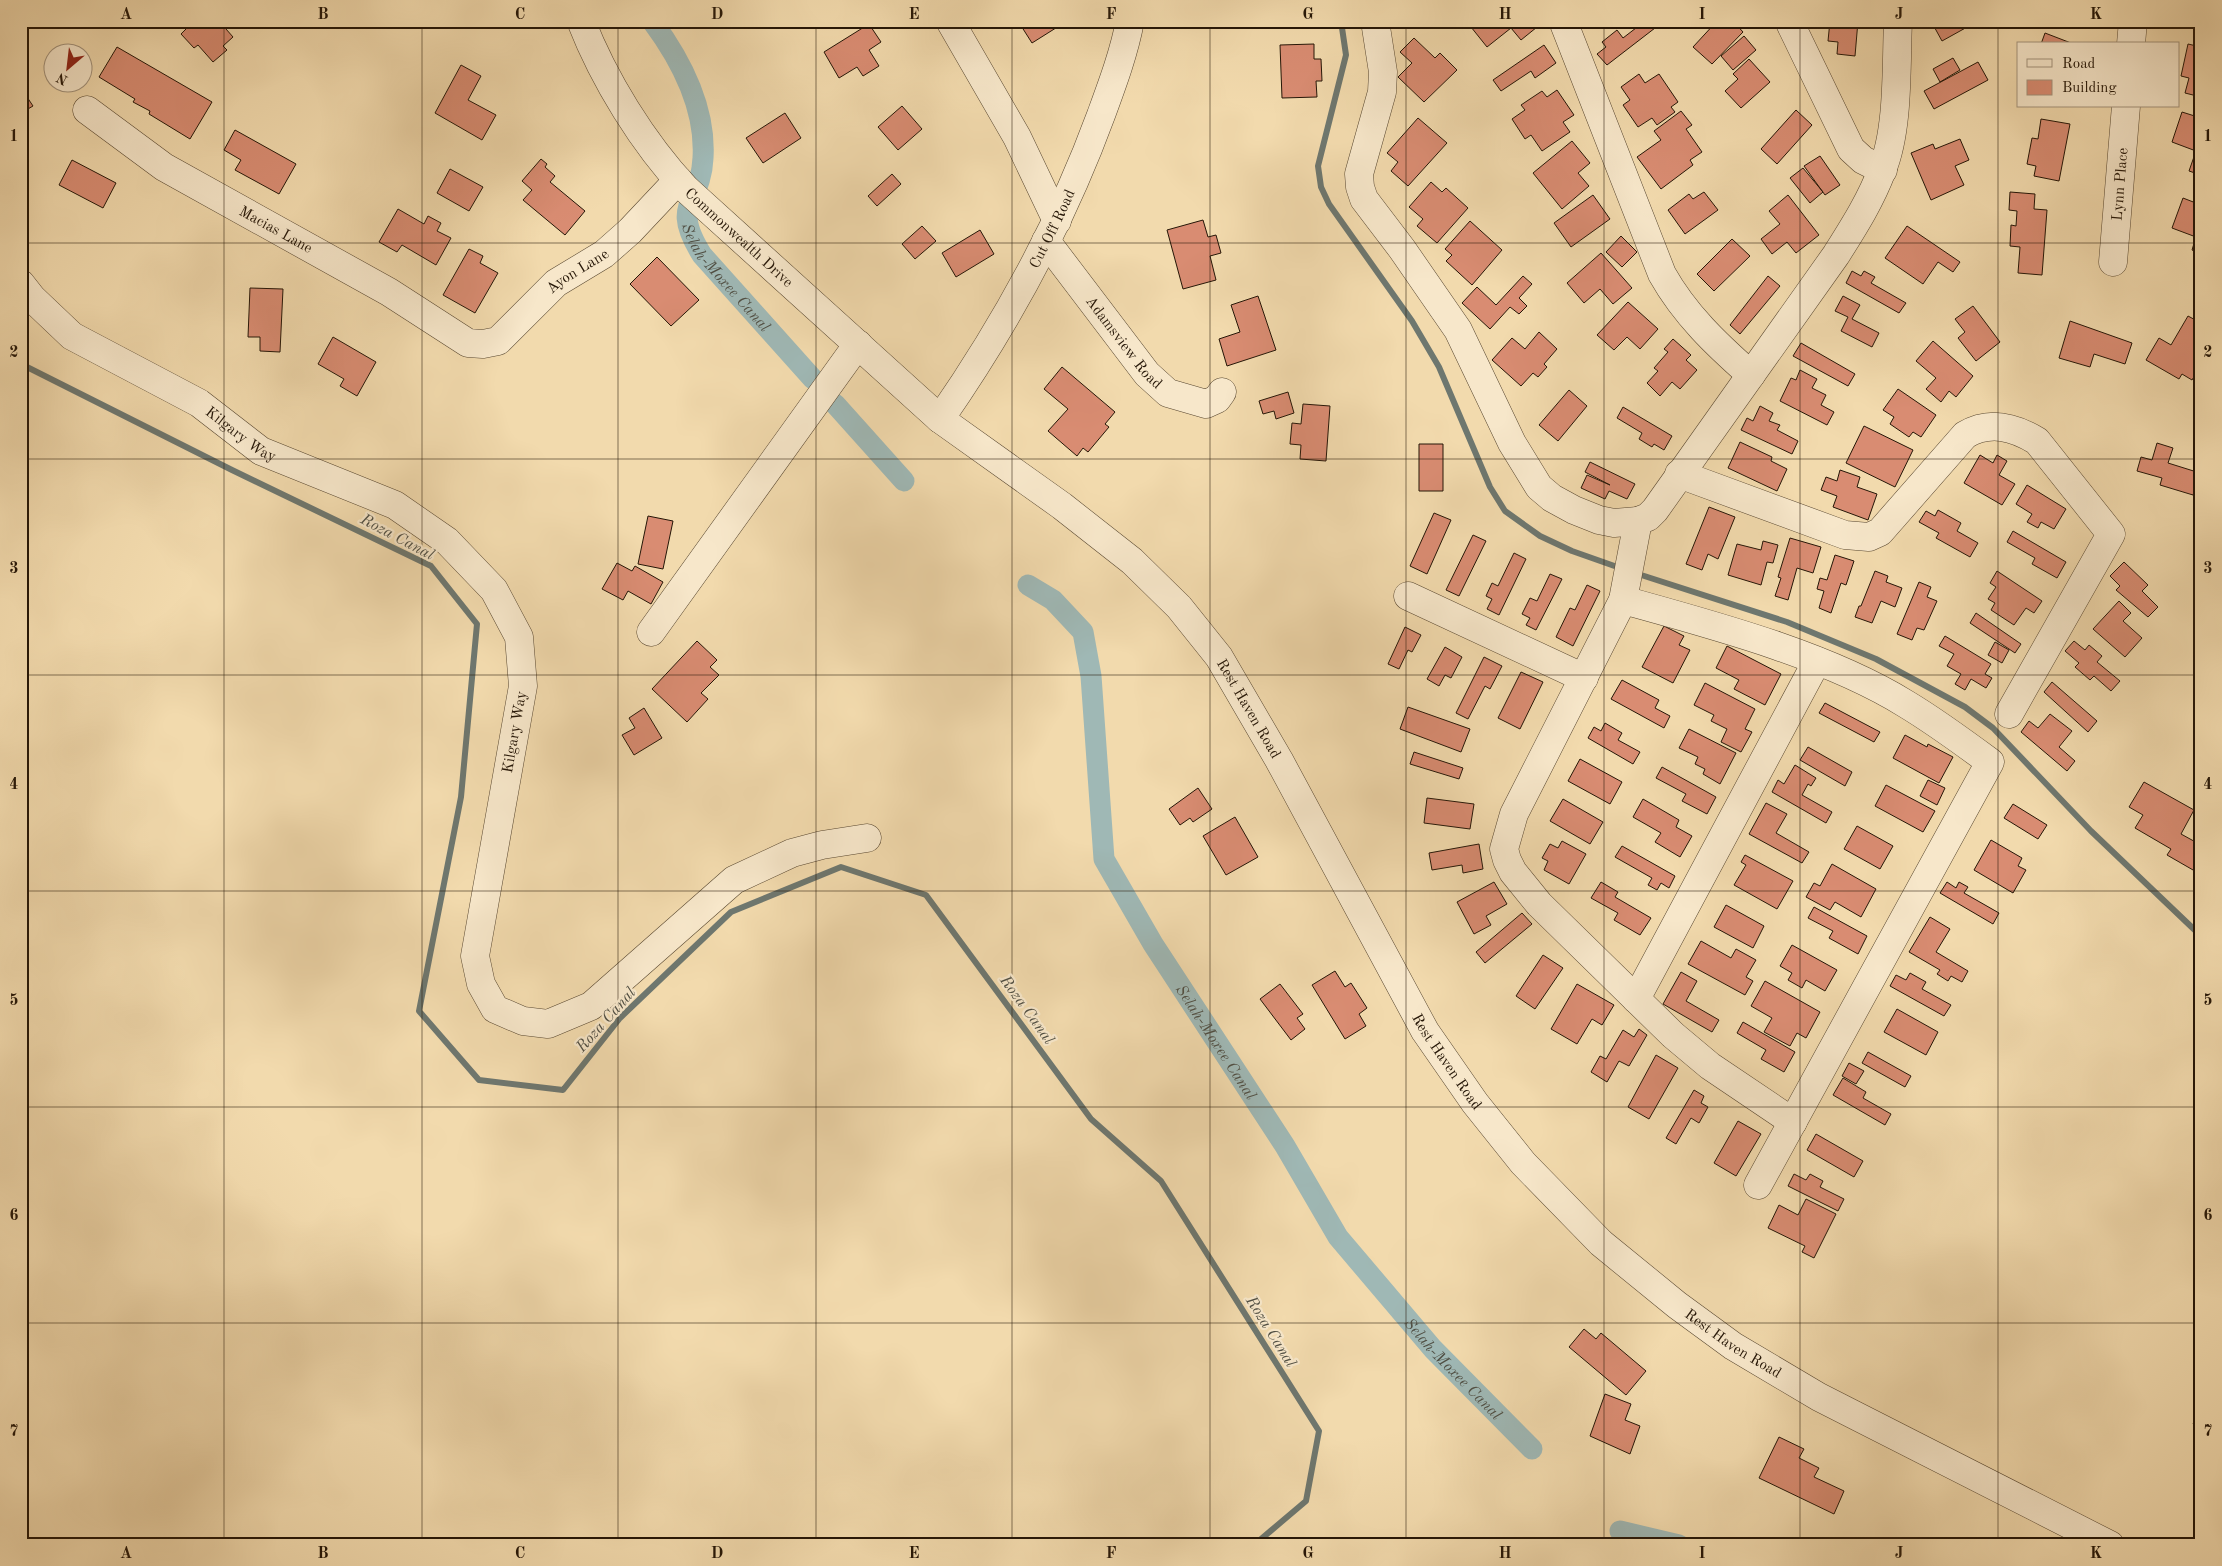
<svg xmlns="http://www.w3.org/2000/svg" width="2222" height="1566" viewBox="0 0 2222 1566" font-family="'Old Standard TT',serif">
  <rect width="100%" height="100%" fill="#f2daad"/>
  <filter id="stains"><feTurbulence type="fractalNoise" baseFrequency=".004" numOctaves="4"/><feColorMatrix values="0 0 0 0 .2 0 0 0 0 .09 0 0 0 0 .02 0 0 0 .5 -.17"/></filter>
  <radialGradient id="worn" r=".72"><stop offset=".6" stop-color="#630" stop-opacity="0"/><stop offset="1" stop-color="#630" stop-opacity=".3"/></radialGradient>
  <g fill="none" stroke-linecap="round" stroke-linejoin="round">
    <path stroke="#6e776f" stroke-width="6" d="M1341,21L1346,55L1318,166L1321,187L1329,204L1412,321L1439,367L1490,487L1505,511L1540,536L1572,551L1623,569
      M21,364L232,470L431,566L477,624L461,797L419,1011L479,1080L563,1090L620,1018L731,912L841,867L926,895L1091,1119L1161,1181L1319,1431L1306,1501L1254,1545
      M1635,573L1787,622L1876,659L1965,707L1993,728L2091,831L2201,936"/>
    <g stroke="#9fb8b5" stroke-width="21">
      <path id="s1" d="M652,21C681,60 706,109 703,158C701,206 669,202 702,255L813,379"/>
      <path d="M835,404L904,481"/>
      <path id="s2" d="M1028,585L1053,600L1083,632L1091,676L1104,859L1153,944L1285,1146L1338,1237L1433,1349L1532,1449"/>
      <path d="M1620,1531L1679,1545"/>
    </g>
  </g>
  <path fill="#d98c72" stroke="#251607" d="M180,21H215L217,24L219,21L233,37L223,46L227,50L213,62L198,45L194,48L181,34L186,29Z
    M780,21H790L784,26Z
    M1018,21H1055L1059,26L1032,43Z
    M1541,21L1542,23L1521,40L1511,28L1487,47L1467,22Z
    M1645,21H1649L1655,28L1607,65L1597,54L1606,47L1602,42L1617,30L1623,38Z
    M1717,21H1733L1743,32L1712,64L1693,47Z
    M1830,21H1858L1855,56L1837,54L1838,42L1828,41Z
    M1931,21H1978L1942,41Z
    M869,24L881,42L869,50L879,66L863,76L857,67L839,78L824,52Z
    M2045,33L2071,43V44H2041Z
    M1744,36L1756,50L1733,70L1721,56Z
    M1414,38L1435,58L1440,53L1457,70L1424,102L1398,77L1412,63L1400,52Z
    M1314,44V59H1321L1322,81H1316L1317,97L1282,98L1280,45Z
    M2188,44L2201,47V97L2185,93L2189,78L2181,76Z
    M1544,45L1556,63L1535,78L1531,71L1501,91L1493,80Z
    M117,47L212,102L190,139L149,114L150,111L133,102L135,99L99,77Z
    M1953,58L1960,70L1940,82L1933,69Z
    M1749,59L1770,82L1741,108L1725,91L1738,79L1733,74Z
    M1978,62L1988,80L1934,109L1924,91Z
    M461,65L481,76L468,100L496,115L482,140L435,113Z
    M21,67L27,76L21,80Z
    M1639,74L1645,83L1659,74L1678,102L1671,107L1675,112L1657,125L1652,118L1638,127L1623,105L1630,100L1621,87Z
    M21,88L33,106L21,113Z
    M1557,90L1574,115L1563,122L1570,132L1542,151L1531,135L1525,139L1512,119L1525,110L1521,105L1542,91L1547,97Z
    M902,106L922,129L898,150L878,127Z
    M1796,110L1812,125L1777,164L1761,149Z
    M1681,111L1692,125L1686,129L1702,152L1690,160L1693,165L1661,189L1637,157L1661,140L1654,131Z
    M2182,112L2201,118V175L2189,171L2196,151L2172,142Z
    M785,113L801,138L763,163L746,138Z
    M1418,118L1447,143L1408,186L1391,171L1398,162L1387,153Z
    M2041,119L2070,124L2059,181L2034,176L2036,166L2027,164L2032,138L2038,139Z
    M235,130L296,164L279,194L235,170L241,160L224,150Z
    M1960,139L1969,160L1955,166L1964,185L1931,200L1911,153L1933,144L1935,149Z
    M1572,141L1590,163L1578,173L1589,186L1562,209L1533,173Z
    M1820,156L1840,185L1825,195L1804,166Z
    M541,159L547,164L545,167L555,176L550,182L585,211L565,235L523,200L532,190L522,181Z
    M72,160L116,183L103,208L59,185Z
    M1803,168L1823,192L1810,203L1790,178Z
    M450,169L483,187L469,211L437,193Z
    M892,174L901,184L877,206L868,196Z
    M1431,182L1442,192L1446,188L1468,208L1437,243L1417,226L1423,219L1409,207Z
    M1704,192L1718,210L1685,234L1668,210L1689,194L1693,199Z
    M2010,192L2035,194L2034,209L2047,210L2042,275L2018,273L2020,247L2010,246L2011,225L2016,226L2017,211L2009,210Z
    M1593,195L1610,219L1571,247L1554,223Z
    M1788,195L1819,235L1796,253L1787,242L1772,254L1761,239L1780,224L1769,211Z
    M2183,198L2201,205V254L2192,250L2196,237L2172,228Z
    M398,209L424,224L428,216L441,223L437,231L451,238L436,265L402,245L397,252L379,242Z
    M1203,220L1208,237L1216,235L1221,253L1210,256L1216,280L1183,289L1167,230Z
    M1470,221L1502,250L1472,285L1446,261L1452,255L1445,249Z
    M922,226L936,241L915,259L902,244Z
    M1907,226L1960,262L1953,272L1938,262L1923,284L1885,258Z
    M980,230L994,254L956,277L942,253Z
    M1621,236L1637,252L1622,267L1606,252Z
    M1732,239L1750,256L1714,291L1697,274Z
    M469,249L483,256L480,263L498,273L475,313L443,295Z
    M1601,253L1632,288L1613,304L1600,289L1584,303L1567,283Z
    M657,257L699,300L671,326L630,284Z
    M1852,271L1861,276L1864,271L1875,277L1871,283L1906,303L1899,313L1846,283Z
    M1523,276L1532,284L1519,298L1527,306L1519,314L1510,307L1490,329L1462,303L1477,287L1496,305Z
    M1768,276L1780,286L1740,334L1730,325Z
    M250,288L283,289L280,352L260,351V337H248Z
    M1258,296L1276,350L1227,366L1219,339L1240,332L1231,305Z
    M1843,296L1860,305L1852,319L1879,333L1872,347L1841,331L1848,317L1835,311Z
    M1628,302L1658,329L1640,349L1627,337L1614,350L1597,335Z
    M1973,306L2000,342L1976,361L1958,338L1965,332L1955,319Z
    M2188,316L2201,323V365L2192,380L2182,374L2179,379L2146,360L2159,338L2171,345Z
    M2070,321L2132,343L2125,364L2094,354L2090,367L2059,358Z
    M1539,332L1557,349L1544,364L1547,367L1538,377L1533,373L1521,386L1492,360L1512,338L1525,349Z
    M333,337L376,362L357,396L340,386L344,379L318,364Z
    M1673,339L1691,355L1686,360L1697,370L1680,389L1672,382L1660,396L1647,383L1658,371L1654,368L1668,352L1664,349Z
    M1933,341L1973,376L1956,397L1949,391L1941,402L1926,389L1936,378L1916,361Z
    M1801,343L1855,374L1848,386L1793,356Z
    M1062,367L1115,412L1105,424L1109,427L1088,452L1083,448L1077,456L1048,431L1068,409L1044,389Z
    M1800,370L1817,379L1812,388L1826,395L1821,405L1834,412L1827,425L1780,401L1791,378L1796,380Z
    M1898,389L1936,415L1921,437L1913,432L1909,437L1890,424L1894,417L1883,410Z
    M1569,390L1587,406L1558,441L1539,425Z
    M1288,392L1294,413L1276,419L1274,411L1263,414L1259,401Z
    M1303,404L1330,406L1326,461L1300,459L1301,445L1290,444L1292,423L1301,424Z
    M1760,406L1773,413L1769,421L1780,425L1777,430L1798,441L1792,454L1741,430L1747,418L1753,421Z
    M1623,407L1672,436L1664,450L1654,444L1652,447L1639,439L1642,433L1617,418Z
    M1864,426L1913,450L1895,487L1846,463Z
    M1740,442L1772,457L1771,461L1787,469L1777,491L1728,468Z
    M2157,443L2173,448L2168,463L2200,473L2193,495L2160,485L2162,478L2137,471L2141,457L2152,460Z
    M1419,444H1443V491H1419Z
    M1980,455L1993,463L1997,455L2007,461L1999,475L2015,484L2002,505L1964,483Z
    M1590,462L1635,484L1627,499L1609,491L1605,499L1581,488L1587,475L1610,485L1585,472Z
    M1840,470L1860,477L1857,487L1877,494L1868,520L1833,507L1837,496L1821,490L1826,477L1837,481Z
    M2027,485L2066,509L2054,529L2041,522L2038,528L2027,522L2032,514L2016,504Z
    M1709,507L1735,517L1718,559L1708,554L1702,570L1686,564Z
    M1938,510L1961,523L1957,531L1978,543L1970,557L1936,538L1939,533L1919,522L1926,511L1935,516Z
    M1434,513L1451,520L1427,574L1410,566Z
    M648,516L673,521L663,569L638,564Z
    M2013,531L2066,562L2057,578L2032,564L2035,558L2007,542Z
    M1473,535L1486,541L1459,596L1446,590Z
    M1790,538L1821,547L1813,573L1797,568L1788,600L1775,596L1781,578L1778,577Z
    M1763,541L1778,545L1773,563L1767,562L1761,585L1728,575L1737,544L1761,550Z
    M1514,553L1526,559L1499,615L1487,609L1492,599L1486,596L1492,583L1498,586Z
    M1835,555L1854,561L1846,585L1841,583L1831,613L1819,608L1824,591L1817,589L1820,578L1827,580Z
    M2124,562L2148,585L2142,591L2158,607L2148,617L2116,590L2120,586L2110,576Z
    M617,563L632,571L635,566L663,582L651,604L628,591L623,600L602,589Z
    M1875,571L1888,576L1886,582L1902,588L1895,607L1881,601L1872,623L1855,617L1859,606H1861Z
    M1997,571L2042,601L2034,613L2026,608L2014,625L1991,610L1995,603L1988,599L1996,587L1990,583Z
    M1550,574L1562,579L1536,630L1526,625L1530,618L1522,614L1530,598L1537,601Z
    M1919,582L1931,587L1927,597L1937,601L1924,630L1917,628L1912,640L1897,634Z
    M1587,585L1600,591L1573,646L1556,637L1570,608L1575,610Z
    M2119,601L2131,613L2123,621L2142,638L2125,657L2093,629Z
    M1976,613L2021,644L2015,653L1970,623Z
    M1664,626L1684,636L1679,645L1690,650L1673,683L1642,667Z
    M1405,627L1421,635L1412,652L1408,650L1399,669L1388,664Z
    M1945,636L1991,664L1985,674L1992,678L1986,688L1971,679L1965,690L1955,684L1961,674L1947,666L1954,654L1939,646Z
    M697,641L717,660L710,667L719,675L701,693L708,699L687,722L652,689Z
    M2074,641L2085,650L2089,645L2102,656L2097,662L2120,681L2111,691L2094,676L2090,680L2075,667L2079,663L2065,651Z
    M1995,642L2009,650L2002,663L1988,655Z
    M1727,646L1781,674L1765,705L1734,689L1739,680L1716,668Z
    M1445,647L1462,657L1451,678L1445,675L1439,686L1427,679Z
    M1484,657L1502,666L1490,689L1485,686L1468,719L1456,713Z
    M1521,672L1543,682L1520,729L1498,718Z
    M1622,680L1659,700L1655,708L1670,716L1664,728L1611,699Z
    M2052,682L2097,721L2088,732L2044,692Z
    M1705,683L1755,709L1745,729L1752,732L1741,752L1721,742L1727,729L1711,721L1714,715L1694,705Z
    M1825,703L1880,732L1874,742L1819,713Z
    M1408,707L1470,729L1461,752L1400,729Z
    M644,708L662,738L634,755L622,735L635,728L629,718Z
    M2050,714L2072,731L2059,747L2075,761L2067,771L2021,732L2029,721L2038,728Z
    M1605,723L1622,733L1618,740L1640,752L1633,764L1588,738L1594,727L1601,731Z
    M1689,729L1736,753L1720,784L1703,774L1705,769L1695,764L1698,757L1679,748Z
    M1905,735L1927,747L1928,744L1953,757L1939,783L1893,758Z
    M1808,747L1852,772L1845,786L1800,760Z
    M1414,752L1463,768L1459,779L1410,764Z
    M1580,759L1622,782L1610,804L1568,781Z
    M1795,765L1816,778L1811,786L1808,784L1802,795L1832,812L1826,823L1772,792L1778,780L1784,784Z
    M1662,767L1716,797L1707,814L1682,801L1686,794L1656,778Z
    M1928,780L1945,788L1937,805L1920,796Z
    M2144,782L2194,810L2181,834L2201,845L2200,874L2167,855L2171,849L2135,828L2143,815L2129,807Z
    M1886,785L1935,811L1923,832L1875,806Z
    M1198,788L1212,809L1193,822L1190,818L1180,825L1169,809Z
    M1427,798L1474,804L1470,829L1424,823Z
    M1563,799L1603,822L1590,844L1550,821Z
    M1643,799L1679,820L1676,827L1692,836L1680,857L1655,842L1661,833L1633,817Z
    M1766,803L1787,814L1776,833L1809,852L1802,863L1749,834Z
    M2013,804L2047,825L2038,839L2004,818Z
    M1235,817L1258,857L1226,875L1203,836Z
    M1857,826L1893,846L1880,869L1844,849Z
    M1991,840L2022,858L2018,866L2026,870L2013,893L1974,870Z
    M1562,841L1586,854L1569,884L1544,870L1548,861L1542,858L1550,844L1558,848Z
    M1479,844L1483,869L1463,873L1462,865L1432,870L1429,853Z
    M1622,846L1675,876L1669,888L1661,883L1657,890L1648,885L1652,878L1615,857Z
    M1745,855L1793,881L1777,909L1734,885L1746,865L1741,862Z
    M1832,864L1876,889L1861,917L1835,902L1830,910L1806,897L1814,883L1820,886Z
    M1494,882L1507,904L1486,916L1491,925L1474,934L1457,902Z
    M1601,882L1618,892L1615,897L1651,918L1640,935L1614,920L1618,913L1591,898Z
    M1947,882L1956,888L1959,882L1968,887L1964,893L1999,913L1993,924L1940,893Z
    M1726,905L1764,926L1753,948L1714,927Z
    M1814,907L1867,936L1858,954L1829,938L1833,931L1808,918Z
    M1522,913L1532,924L1485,963L1476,952Z
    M1930,917L1950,929L1936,952L1968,971L1962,982L1951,976L1948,981L1937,974L1940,970L1909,952Z
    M1701,941L1731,958L1736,949L1756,960L1746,977L1753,981L1745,995L1688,964Z
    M1792,945L1837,970L1825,991L1806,980L1802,988L1788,980L1792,973L1780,966Z
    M1543,955L1563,968L1535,1009L1516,996Z
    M1335,971L1345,987L1351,983L1367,1008L1359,1014L1366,1026L1345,1039L1312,985Z
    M1681,972L1697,981L1686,1001L1719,1020L1712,1032L1663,1004Z
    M1910,973L1926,982L1922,989L1951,1005L1944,1016L1890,986L1896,975L1906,980Z
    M1765,981L1820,1012L1806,1038L1797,1033L1790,1046L1764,1032L1772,1018L1751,1006Z
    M1280,984L1303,1014L1297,1018L1305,1029L1291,1040L1260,999Z
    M1577,984L1614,1005L1602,1025L1592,1019L1577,1044L1551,1029Z
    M1897,1009L1938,1032L1926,1055L1884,1032Z
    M1743,1022L1795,1052L1784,1072L1761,1059L1766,1050L1737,1033Z
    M1639,1029L1647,1035L1629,1066L1619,1061L1607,1082L1591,1072L1600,1056L1606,1059L1623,1030L1634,1037Z
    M1868,1052L1911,1076L1905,1087L1862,1063Z
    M1656,1055L1678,1068L1649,1119L1628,1107Z
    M1849,1063L1864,1071L1856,1084L1842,1076Z
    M1843,1078L1866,1092L1863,1098L1891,1114L1885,1125L1833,1095Z
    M1694,1090L1704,1096L1701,1103L1708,1107L1699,1123L1691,1118L1676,1144L1666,1138Z
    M1738,1121L1761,1134L1736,1176L1714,1163Z
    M1816,1134L1863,1161L1854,1177L1807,1150Z
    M1794,1174L1806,1180L1810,1174L1823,1181L1820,1187L1844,1199L1838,1211L1788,1186Z
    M1806,1199L1836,1214L1814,1258L1802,1252L1805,1246L1768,1228L1779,1205L1798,1215Z
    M1584,1329L1596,1339L1601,1333L1646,1371L1626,1395L1569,1347Z
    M1605,1394L1631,1404L1625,1420L1640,1426L1630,1454L1590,1436Z
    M2201,1410V1429L2193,1424Z
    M1779,1437L1804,1449L1799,1458L1819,1468L1814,1477L1844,1491L1834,1514L1759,1478Z"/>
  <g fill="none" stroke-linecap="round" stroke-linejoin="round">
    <g stroke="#584730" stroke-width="29">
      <g id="minor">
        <path id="s3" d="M581,21C604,80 643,143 686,189L940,419L1062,506L1132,561L1179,607L1219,657L1279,760L1425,1031L1475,1103L1523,1163L1601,1243L1677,1305L1733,1346L1819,1397L2110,1545"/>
        <path d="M950,21L1017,137L1057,221"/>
        <path d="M1375,21L1383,72L1382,92L1359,174L1360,187L1364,199L1402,249L1458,330L1512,443L1539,487L1552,498L1574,510L1599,520L1614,523L1638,521"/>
        <path d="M1563,21L1662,274C1685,315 1717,345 1751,375"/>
        <path d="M1789,21L1851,149L1863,160L1883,170"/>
        <path d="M2131,44L2133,21"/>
        <path id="s4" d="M87,110L164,167L389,292L468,343L483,344L498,341L556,283L604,254L630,231L678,180"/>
        <path id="s5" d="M1046,241L1147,374L1168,393L1206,404L1217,399L1222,392"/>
        <path id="s6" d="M2113,262L2126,106"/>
        <path id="s7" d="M21,284L32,298L72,336L199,403L261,451L395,505L447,541L494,590L519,637L523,686L475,956L481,984L495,1009L523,1021L548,1024L591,1006L734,880L792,853L822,845L867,838"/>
        <path id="s8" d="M940,419C1006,324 1061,224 1101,115C1112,85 1124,53 1130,21"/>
        <path d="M1679,474L1845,535L1869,537L1880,532L1965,435C1990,420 2014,427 2037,441L2111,534L2009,714"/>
        <path d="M1408,596L1584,678"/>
        <path d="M1623,600C1713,625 1827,655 1906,704C1936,722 1963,742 1990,762L1758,1185"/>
        <path d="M651,632L858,344"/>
        <path d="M1636,999L1817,661"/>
        <path d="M1793,1122L1710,1066L1673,1035L1539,904L1513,872L1507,860L1504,849L1514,814L1623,600L1638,521L1648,517L1655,510L1836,255C1853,228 1871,200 1882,170C1899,129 1896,66 1898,21"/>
      </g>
    </g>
    <use href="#minor" stroke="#f7e7ca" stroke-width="28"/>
  </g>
  <path fill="none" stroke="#251607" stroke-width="1" stroke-opacity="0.55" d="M224,21V1545M422,21V1545M618,21V1545M816,21V1545M1012,21V1545M1210,21V1545M1406,21V1545M1604,21V1545M1800,21V1545M1998,21V1545M21,243H2201M21,459H2201M21,675H2201M21,891H2201M21,1107H2201M21,1323H2201"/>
  <g text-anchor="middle" stroke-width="4.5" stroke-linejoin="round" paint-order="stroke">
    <g font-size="15" fill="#251607" stroke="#f7e7ca">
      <text dy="5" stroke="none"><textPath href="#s6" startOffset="78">Lynn Place</textPath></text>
      <text dy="5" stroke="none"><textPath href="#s8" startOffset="221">Cut Off Road</textPath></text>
      <text dy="5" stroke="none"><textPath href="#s4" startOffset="224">Macias Lane</textPath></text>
      <text dy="5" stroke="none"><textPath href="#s3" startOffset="271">Commonwealth Drive</textPath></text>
      <text dy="5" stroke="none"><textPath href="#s4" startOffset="584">Ayon Lane</textPath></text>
      <text dy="5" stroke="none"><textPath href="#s5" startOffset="128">Adamsview Road</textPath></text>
      <text dy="5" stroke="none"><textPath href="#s7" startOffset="269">Kilgary Way</textPath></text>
      <text dy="5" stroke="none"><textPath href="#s3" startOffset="970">Rest Haven Road</textPath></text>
      <text transform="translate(514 732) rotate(-80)" y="5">Kilgary Way</text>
      <text dy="5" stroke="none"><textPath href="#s3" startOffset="1375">Rest Haven Road</textPath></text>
      <text dy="5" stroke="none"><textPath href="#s3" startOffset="1780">Rest Haven Road</textPath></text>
    </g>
    <g font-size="16" font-style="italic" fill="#504f44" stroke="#f7e7ca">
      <text dy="6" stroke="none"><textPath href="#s1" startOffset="284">Selah-Moxee Canal</textPath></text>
      <text transform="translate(398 536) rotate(28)" y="6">Roza Canal</text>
      <text transform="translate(1028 1009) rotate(54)" y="6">Roza Canal</text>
      <text transform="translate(605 1019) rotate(-48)" y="6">Roza Canal</text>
      <text dy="6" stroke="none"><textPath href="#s2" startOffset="516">Selah-Moxee Canal</textPath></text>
      <text transform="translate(1272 1331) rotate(58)" y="6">Roza Canal</text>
      <text dy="6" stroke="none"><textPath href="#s2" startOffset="921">Selah-Moxee Canal</textPath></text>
    </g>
  </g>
  <rect width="2222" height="1566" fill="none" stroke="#f2daad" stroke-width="55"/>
  <rect x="2017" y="42" width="162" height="65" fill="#f7e7ca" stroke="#a3937c"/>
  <rect x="2027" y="59" width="25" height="8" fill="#f7e7ca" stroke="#a3937c"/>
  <text x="2062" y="68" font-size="15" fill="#251607">Road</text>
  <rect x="2027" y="80" width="25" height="15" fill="#d98c72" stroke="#a3937c"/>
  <text x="2062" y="92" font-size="15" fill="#251607">Building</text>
  <g transform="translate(68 68) rotate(208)"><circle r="24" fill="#f7e7ca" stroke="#a3937c"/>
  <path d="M0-4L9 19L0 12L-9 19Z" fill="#8f2418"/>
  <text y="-8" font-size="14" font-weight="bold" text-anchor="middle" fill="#251607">N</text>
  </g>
  <rect x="28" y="28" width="2166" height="1510" fill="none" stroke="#251607" stroke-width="2"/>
  <g font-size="16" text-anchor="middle" font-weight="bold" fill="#251607">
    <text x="126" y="19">A</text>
    <text x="323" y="19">B</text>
    <text x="520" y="19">C</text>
    <text x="717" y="19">D</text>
    <text x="914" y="19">E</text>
    <text x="1111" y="19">F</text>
    <text x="1308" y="19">G</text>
    <text x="1505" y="19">H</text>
    <text x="1702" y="19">I</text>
    <text x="1899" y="19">J</text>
    <text x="2096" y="19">K</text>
    <text x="14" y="141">1</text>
    <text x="2208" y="141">1</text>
    <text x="14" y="357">2</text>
    <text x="2208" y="357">2</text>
    <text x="14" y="573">3</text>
    <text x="2208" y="573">3</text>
    <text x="14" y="789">4</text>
    <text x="2208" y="789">4</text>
    <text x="14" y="1005">5</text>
    <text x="2208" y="1005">5</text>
    <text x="14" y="1220">6</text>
    <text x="2208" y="1220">6</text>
    <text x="14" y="1436">7</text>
    <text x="2208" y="1436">7</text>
    <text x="126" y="1558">A</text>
    <text x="323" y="1558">B</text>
    <text x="520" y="1558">C</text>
    <text x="717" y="1558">D</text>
    <text x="914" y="1558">E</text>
    <text x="1111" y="1558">F</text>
    <text x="1308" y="1558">G</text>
    <text x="1505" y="1558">H</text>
    <text x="1702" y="1558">I</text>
    <text x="1899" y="1558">J</text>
    <text x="2096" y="1558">K</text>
  </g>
  <rect width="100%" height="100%" filter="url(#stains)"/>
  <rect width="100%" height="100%" fill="url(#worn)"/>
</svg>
